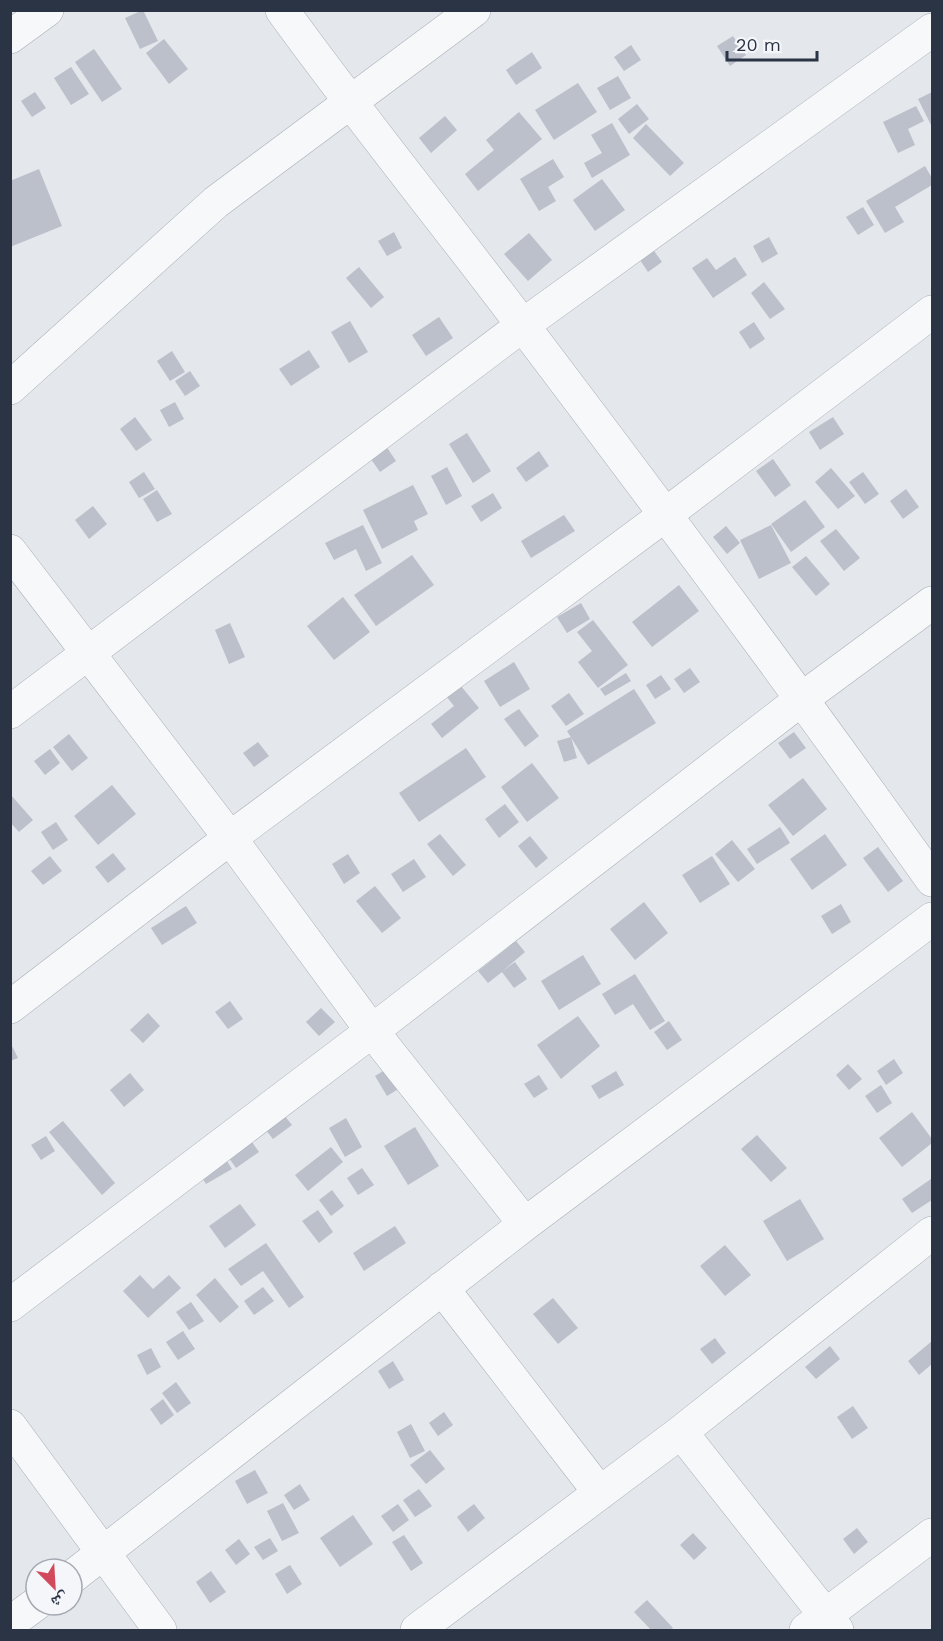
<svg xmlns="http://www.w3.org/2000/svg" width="943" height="1641" viewBox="0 0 943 1641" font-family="'Work Sans','Noto Naskh Arabic',sans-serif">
  <rect width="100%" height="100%" fill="#e4e7ec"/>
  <path fill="#bbc0ca" d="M143,10L158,41L140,49L125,18Z
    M733,36L746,55L730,66L717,46Z
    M164,39L188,69L169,84L146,53Z
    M631,45L641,60L624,71L614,57Z
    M94,49L122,89L102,102L75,62Z
    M532,52L542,68L516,85L506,70Z
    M71,67L89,94L71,105L54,78Z
    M618,76L631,98L610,110L597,88Z
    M578,83L597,112L554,140L535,110Z
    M35,92L46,108L32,117L21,101Z
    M932,92V127L918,99Z
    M637,104L649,119L629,134L618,119Z
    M916,106L924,121L908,129L915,145L898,153L883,122Z
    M519,112L542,139L478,191L465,174L494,150L486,140Z
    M445,116L457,130L431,153L419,138Z
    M612,123L630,155L592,178L584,163L602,153L591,135Z
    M646,124L684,163L670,176L633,138Z
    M553,159L564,177L548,187L556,201L539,211L520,179Z
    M925,166L932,178V185L895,207L904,222L885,233L866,201Z
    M39,169L62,226L10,247V181Z
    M602,179L625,210L595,231L573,200Z
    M863,207L874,225L858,235L846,217Z
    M394,232L402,248L387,256L378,241Z
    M529,233L552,260L528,281L504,254Z
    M769,237L778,254L762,263L753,246Z
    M652,248L662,262L648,272L638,257Z
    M735,257L747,275L713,298L692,268L707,258L716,270Z
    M359,267L384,297L371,308L346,278Z
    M764,282L785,309L770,319L751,293Z
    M439,317L453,338L426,356L412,335Z
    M350,321L368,352L349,363L331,332Z
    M754,322L765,339L750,349L739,332Z
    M309,350L320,367L291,386L279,369Z
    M172,351L185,372L170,381L157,361Z
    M190,371L200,386L185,396L175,381Z
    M175,402L184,419L169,427L160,410Z
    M135,417L152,440L136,451L120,429Z
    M833,417L844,434L820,450L809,432Z
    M467,433L491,471L473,483L449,444Z
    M384,443L396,461L380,472L368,455Z
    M539,451L549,466L526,482L516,468Z
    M773,459L791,485L775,497L756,471Z
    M447,467L462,496L446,505L431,476Z
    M831,468L855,496L838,509L815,482Z
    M144,472L155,489L139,498L129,482Z
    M863,472L879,494L865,504L849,482Z
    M413,485L428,514L414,521L418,530L382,549L363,510Z
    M906,489L919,507L903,519L890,501Z
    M157,490L172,514L157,522L143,499Z
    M493,493L502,508L481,522L471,506Z
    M805,500L825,527L791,552L771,524Z
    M93,506L107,524L89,539L75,520Z
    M564,515L575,531L531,558L521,541Z
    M363,525L382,563L366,571L356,549L334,560L325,543Z
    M771,525L791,563L759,579L740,540Z
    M726,526L740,543L727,554L713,537Z
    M836,529L860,558L844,571L820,541Z
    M412,555L434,585L376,626L354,595Z
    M806,556L830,584L816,596L792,567Z
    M679,585L699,611L652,647L632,622Z
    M343,597L370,632L334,660L307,626Z
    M581,603L590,619L567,633L557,617Z
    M593,620L628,665L598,688L578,662L592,651L577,632Z
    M230,623L245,657L229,664L215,630Z
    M514,662L530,689L500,707L484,681Z
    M690,668L700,682L684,693L674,679Z
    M626,673L631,681L605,696L600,689Z
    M661,675L671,689L655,699L646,685Z
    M456,680L479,708L442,738L431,724L454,706L442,691Z
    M634,689L656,723L588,765L567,731Z
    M569,693L584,714L566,726L551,706Z
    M519,709L539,736L525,747L504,719Z
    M794,732L806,748L790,759L778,743Z
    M69,734L88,758L72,771L53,747Z
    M571,737L577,758L564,762L557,741Z
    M258,742L269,756L254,767L243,753Z
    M466,748L486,777L419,822L399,793Z
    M50,749L60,763L45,775L34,761Z
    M532,763L559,798L527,822L501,787Z
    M803,778L827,809L793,836L768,805Z
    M112,785L136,814L98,845L74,816Z
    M10,794L33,820L19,832L10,822Z
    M505,804L519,822L499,838L485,819Z
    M56,822L68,840L53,850L41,832Z
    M780,827L790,843L757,864L747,849Z
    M440,834L466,865L453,876L427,844Z
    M825,834L847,865L812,890L790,859Z
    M530,836L548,858L536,868L518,846Z
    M732,840L755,869L738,882L715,854Z
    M878,847L903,881L888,892L863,858Z
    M113,853L126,869L108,883L95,867Z
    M348,854L360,873L344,884L332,864Z
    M50,856L62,871L43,885L31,871Z
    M712,856L730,884L700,903L682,875Z
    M414,859L426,877L403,892L391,874Z
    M375,886L401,918L382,933L356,901Z
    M644,902L668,933L635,960L610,929Z
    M841,904L851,922L832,934L821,916Z
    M186,906L197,923L162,945L151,928Z
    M516,941L525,952L504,970L515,962L527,979L514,988L502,972L488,983L478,971Z
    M583,955L601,984L559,1010L541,981Z
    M635,974L665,1021L650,1030L633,1004L615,1015L602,994Z
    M230,1001L243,1019L228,1029L215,1012Z
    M321,1008L335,1022L319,1036L306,1022Z
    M148,1013L160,1026L143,1043L130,1030Z
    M578,1016L600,1046L561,1079L537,1045Z
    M669,1021L682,1040L667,1050L654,1032Z
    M10,1042L18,1058L10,1061Z
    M894,1059L903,1073L886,1085L877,1071Z
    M848,1064L862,1079L849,1090L836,1075Z
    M388,1068L400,1088L387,1096L375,1076Z
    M616,1071L624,1085L599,1099L591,1086Z
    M130,1073L144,1090L124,1107L110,1090Z
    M539,1075L548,1089L534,1098L524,1084Z
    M881,1085L892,1103L877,1113L865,1096Z
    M280,1110L292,1125L273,1139L261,1124Z
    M912,1112L932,1139V1143L902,1167L879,1138Z
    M346,1118L362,1147L345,1157L329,1128Z
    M63,1121L115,1183L102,1195L49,1132Z
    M415,1127L439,1166L408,1185L384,1146Z
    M247,1135L259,1152L236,1168L224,1151Z
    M757,1135L787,1168L771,1182L741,1149Z
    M46,1136L55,1151L41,1160L31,1145Z
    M331,1147L343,1162L308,1191L295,1175Z
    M223,1155L232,1169L206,1184L198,1171Z
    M362,1168L374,1185L358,1195L347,1178Z
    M931,1179L932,1200L912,1213L902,1199Z
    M332,1190L344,1206L331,1216L319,1200Z
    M800,1199L824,1239L787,1261L763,1221Z
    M240,1204L256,1225L225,1248L209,1226Z
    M318,1210L333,1232L319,1243L302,1221Z
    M395,1226L406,1243L364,1271L353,1253Z
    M266,1243L304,1297L289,1308L263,1271L241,1286L228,1269Z
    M725,1245L751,1275L725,1296L700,1266Z
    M140,1275L153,1289L169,1275L181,1288L148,1318L123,1291Z
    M215,1278L239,1307L220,1323L196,1295Z
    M263,1287L274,1301L254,1315L244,1301Z
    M553,1298L578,1328L558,1344L533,1314Z
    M191,1302L204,1321L189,1330L176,1312Z
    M183,1331L195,1349L178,1360L166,1342Z
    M715,1338L726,1353L712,1364L700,1349Z
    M932,1341V1364L919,1375L908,1361Z
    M830,1346L840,1359L816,1379L805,1367Z
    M151,1348L161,1367L147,1375L137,1355Z
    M393,1361L404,1380L389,1389L378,1371Z
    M176,1382L191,1403L177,1413L162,1393Z
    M163,1399L174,1415L161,1425L150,1409Z
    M853,1406L868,1428L852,1439L837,1417Z
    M444,1412L453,1425L438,1436L429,1423Z
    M411,1424L425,1451L410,1458L397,1432Z
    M430,1450L445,1469L426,1484L410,1465Z
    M255,1470L268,1493L247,1504L235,1481Z
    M300,1484L310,1500L294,1510L284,1495Z
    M419,1489L432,1506L415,1517L403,1500Z
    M283,1503L299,1533L282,1541L267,1511Z
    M398,1504L409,1520L393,1532L381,1516Z
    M474,1504L485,1518L468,1532L457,1517Z
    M353,1515L373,1544L340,1567L320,1538Z
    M857,1528L868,1542L854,1554L843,1539Z
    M693,1533L707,1548L694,1560L680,1545Z
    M404,1535L423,1563L411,1571L392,1542Z
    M270,1538L278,1551L263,1560L254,1547Z
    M239,1539L250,1554L236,1565L225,1550Z
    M290,1565L302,1584L287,1594L275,1574Z
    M211,1571L226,1592L210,1603L196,1582Z
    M647,1600L673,1628L670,1630H651L634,1612Z"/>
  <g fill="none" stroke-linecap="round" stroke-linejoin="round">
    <g stroke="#a9aeb7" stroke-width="34">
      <path id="minor" d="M282,10C360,118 444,221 524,327C662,509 799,693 932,880
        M10,37L47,10
        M10,388L216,202L474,10
        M10,551L230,838L372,1031L525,1224
        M10,712L523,325L932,30
        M10,1007L230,838L665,515L932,312
        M442,1288L600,1493
        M10,1305L372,1031L803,698L932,603
        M10,1426L160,1630
        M681,1432L837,1630
        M72,1577L525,1224L932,919
        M10,1623L36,1604
        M417,1630L681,1432L932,1233
        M806,1630L932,1535"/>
    </g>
    <use href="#minor" stroke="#f7f8fa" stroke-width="33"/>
  </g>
  <rect width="943" height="1641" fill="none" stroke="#2b3445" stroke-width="24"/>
  <g transform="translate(54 1587) rotate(156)"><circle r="28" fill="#f4f6f9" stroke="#a4a8b1" stroke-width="1.5"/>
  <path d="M0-4.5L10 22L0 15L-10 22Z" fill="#d1495b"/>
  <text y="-9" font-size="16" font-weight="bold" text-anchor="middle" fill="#2b3445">ش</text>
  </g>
  <path d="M727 51v9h90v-9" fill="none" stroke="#2b3445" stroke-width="3"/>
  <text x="736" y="51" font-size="18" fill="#2b3445" stroke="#f4f6f9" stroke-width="4.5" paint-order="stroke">20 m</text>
</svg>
